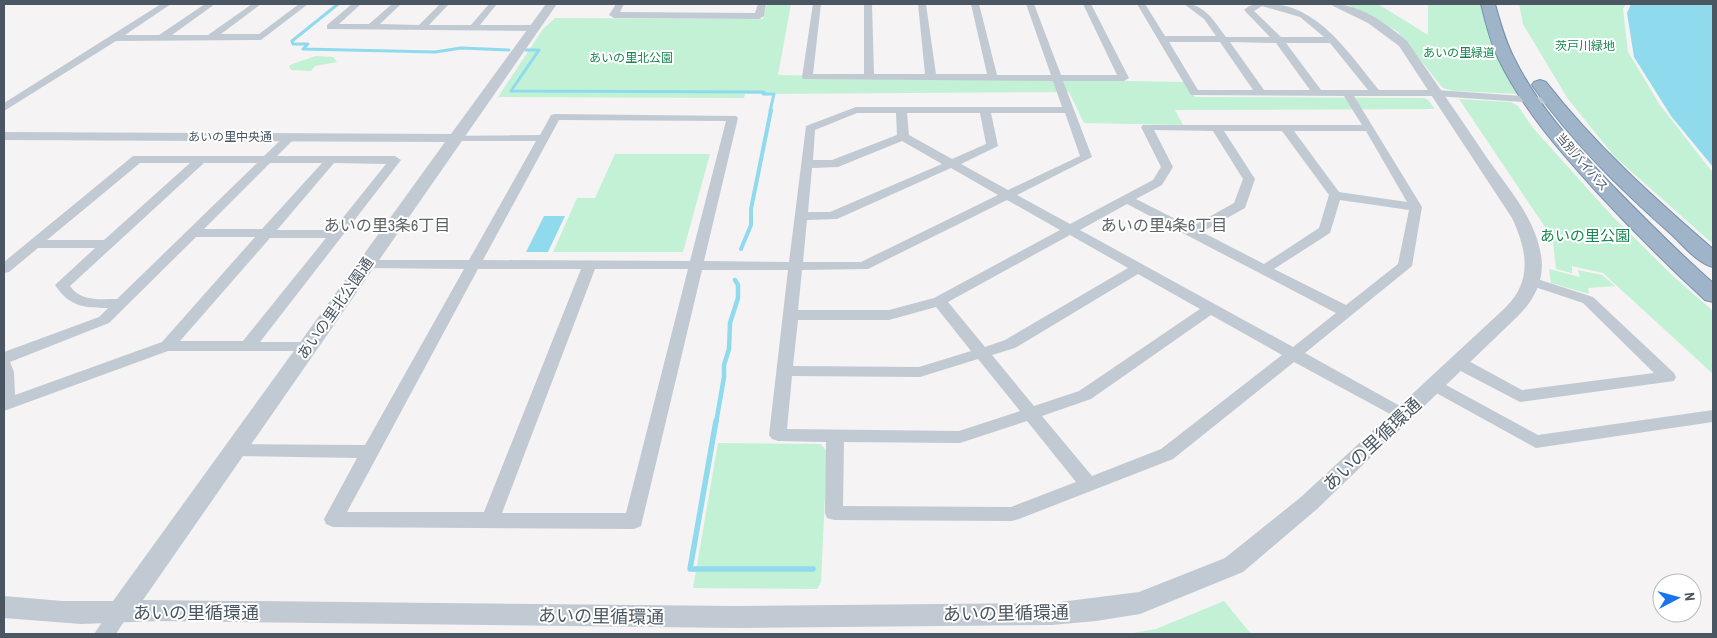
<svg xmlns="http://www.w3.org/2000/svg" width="1717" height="638" font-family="'Archivo Narrow','Noto Sans JP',sans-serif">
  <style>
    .green { fill: #c3f1d5 }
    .water { fill: #90daee }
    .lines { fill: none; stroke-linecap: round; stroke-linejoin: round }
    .stream-far3 { stroke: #90daee; stroke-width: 3 }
    .stream-far2 { stroke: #90daee; stroke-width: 4 }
    .stream-far1 { stroke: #90daee; stroke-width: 4.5 }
    .stream { stroke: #90daee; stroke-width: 5.5 }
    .trunk-casing { stroke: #7690ad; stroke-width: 2 }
    .minor { fill: #c1cad2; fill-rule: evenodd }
    .tertiary { fill: #c1cad2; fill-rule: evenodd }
    .trunk { fill: #9fb4c9; fill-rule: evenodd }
    .labels { text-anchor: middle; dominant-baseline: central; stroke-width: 4; stroke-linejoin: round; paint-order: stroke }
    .far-park-label { font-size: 12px; fill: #17864f; stroke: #fff }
    .far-street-label { font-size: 12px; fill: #4a5661; stroke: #fff }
    .park-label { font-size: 15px; fill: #17864f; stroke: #fff }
    .street-label { font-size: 15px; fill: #4a5661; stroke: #fff }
    .neighbourhood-label { font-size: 16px; fill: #5f6368; stroke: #fff }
    .near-street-label { font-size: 18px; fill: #4a5661; stroke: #fff }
  </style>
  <rect width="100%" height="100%" fill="#f5f3f3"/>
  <!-- green -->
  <g class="green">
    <path d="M767,4H791L778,75L1185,82L1195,97L1424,98L1428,100L1435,109L1175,110L1183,125L1084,123L1069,92L746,94V89L744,98L498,97L543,29L555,18L763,19Z"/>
    <path d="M1346,4H1378L1428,35V4H1483L1494,50L1520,94L1453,91L1443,88L1398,32L1370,15Z"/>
    <path d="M1519,4H1626L1623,9L1628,52L1660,105L1713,173V244L1615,157L1568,99L1523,24Z"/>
    <path d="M316,56L333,57L337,62L315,66L311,71L291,70L289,66L292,64Z"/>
    <path d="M1459,99L1511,102L1518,106L1533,128L1613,217L1674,277L1713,311V374L1603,273L1572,266V273L1556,269L1553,243L1545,227Z"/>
    <path d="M615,154H710L683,252H553L577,198H595Z"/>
    <path d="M1549,269L1580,277L1578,270L1602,275L1615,286L1588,288L1589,294L1551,283Z"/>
    <path d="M718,443L821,444L827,452L821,582L817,589L693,588Z"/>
    <path d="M1224,601L1251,634H1127L1156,629Z"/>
  </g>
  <!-- water -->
  <g class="water">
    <path d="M1631,4H1713V167L1671,116L1634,57L1627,13Z"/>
    <path d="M544,216H565L548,252H526Z"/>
  </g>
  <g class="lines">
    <!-- stream-far3 -->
    <g class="stream-far3">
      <path d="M338,4L292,41L293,44H308L303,49L435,52L461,48L509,50"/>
      <path d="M526,50H539L511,91L764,92L763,94H774L770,111"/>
    </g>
    <!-- stream-far2 -->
    <path class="stream-far2" d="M741,249L751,225V209L771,110"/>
    <!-- stream-far1 -->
    <path class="stream-far1" d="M716,423L724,377V365L729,349L730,323L738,298V285L735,280"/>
    <!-- stream -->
    <path class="stream" d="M716,421L690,569H813"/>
    <!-- trunk casing -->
    <g class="trunk-casing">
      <g id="trunk">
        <path d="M1481,4H1495C1500,22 1505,41 1514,58C1537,105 1573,144 1609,182C1643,217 1677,251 1713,283V302L1705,300C1667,265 1630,228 1595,190C1558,149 1522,108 1498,58C1490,41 1486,23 1481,4Z"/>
        <path d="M1540,80L1546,82C1595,145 1653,197 1713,249V267C1697,263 1683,245 1671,234C1620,189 1571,141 1532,85L1534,82Z"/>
      </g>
    </g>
    <!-- minor -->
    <g class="minor">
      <path d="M161,4H171L125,35H159L205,4H215L172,35H208L252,4H261L221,34H259L299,4H308L261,40L116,41L4,111V103Z"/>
      <path d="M352,4H361L339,24H369L392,4H401L380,24L419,25L440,4H449L429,25H471L489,4H497L480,25H533L538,28L533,31L327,29V25Z"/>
      <path d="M616,4H624L620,12L755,13L758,4H766L764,16L759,19L614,18L609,15Z"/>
      <path d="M813,4H821L813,74H864V4H872L874,74H925L918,4H926L936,74H987L971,4H979L997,75H1051L1026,4H1034L1061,75H1117L1083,4H1091L1129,78L1124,81H1063L1092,157L1017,195L1070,224L1153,180L1161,167L1141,127L1143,125H1362L1344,96L1191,95L1137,4H1145L1165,36H1216L1204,19L1184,4C1204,3 1215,22 1226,37H1270L1244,10C1251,3 1259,4 1269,4C1318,4 1351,56 1379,90H1436L1552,98L1557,101L1552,104L1436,96H1354L1422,207L1412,266L1305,353L1409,411L1411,415L1409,419L1403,421L1294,362L1173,459L1019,519L1012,521L834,520L827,518L825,513L826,442L778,441L772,439L769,435L788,270H702L641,526L634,529L333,527L326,524L324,519L357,458L235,456L229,455L226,450L229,445L235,444L365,445L464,269L367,268L360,264L367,260H469L536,141H456L452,140L450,138L452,136L540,135L551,115L555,114L736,116L738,118L704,261L789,262L806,126L856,107H1062L1053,81L803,79L802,77ZM1262,6L1300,17L1324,37H1281L1254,11ZM1169,42H1220L1253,90H1198ZM1230,42L1276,43L1310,90H1264ZM1286,43H1330L1368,90H1321ZM857,113H896L897,135L832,160H813L815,130ZM907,113H980L986,144L952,159L909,135ZM991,113H1065L1080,156L1008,190L961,164L998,146ZM559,120L726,121L690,261L483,260ZM1154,130L1213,131L1243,179L1234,203L1191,227L1136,199L1162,185L1173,167ZM1224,131H1282L1329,195L1319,228L1264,264L1202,232L1245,208L1255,179ZM1294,131H1366L1407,202L1339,192ZM902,141L942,164L830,212H808L812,168L838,167ZM951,168L998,195L861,262H803L807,220L837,219ZM1007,200L1060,230L934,298L889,310H798L802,270L868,269ZM1340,200L1409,210L1398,264L1346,305L1274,269L1330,233ZM1127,204L1336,313L1293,347L1080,230ZM1070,235L1128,268L1005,340L985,347L948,302ZM478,269H581L484,512H347ZM595,269H688L626,513H502ZM1138,274L1200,309L1079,391L1034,406L992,355L1015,348ZM936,307L971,351L919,367L793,366L798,320H889ZM1211,315L1282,355L1161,449L1092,476L1042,416L1091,399ZM978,359L1020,411L959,431L787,429L792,376L920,377ZM1027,421L1076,482L1011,507L843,506L844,442L960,443Z"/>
      <path d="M290,134L296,137L277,156H395L401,160L260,342H308L313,343L316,347L313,351H168L4,411V352L99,317L108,308C83,308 69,306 55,285L95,248H38L9,272L4,273V262L133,156H264L286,135ZM140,163H190L104,240H47ZM204,163H257L117,299C100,299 81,302 70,286ZM270,163H322L262,229H204ZM334,163L386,164L333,230H277ZM196,237H255L162,342L15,395L14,372L10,362L109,323ZM270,238H326L243,341H180Z"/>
      <path d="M1531,277L1593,297L1674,373L1676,377L1674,381L1520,402L1453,367L1451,363L1453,359L1459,358L1465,359L1522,390L1654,373L1583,303L1526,284L1524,281L1526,278Z"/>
      <path d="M1435,379L1538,435L1713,410V422L1536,448L1429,389L1427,385L1429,381Z"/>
      <path d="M120,603L127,606L130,612L116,634H94L113,606Z"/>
    </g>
    <!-- tertiary -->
    <path class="tertiary" d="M546,4H557L143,600L736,606L1052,603L1139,592L1225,558L1301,497L1505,308C1533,281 1527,250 1512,218L1399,46L1368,23L1333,6L1332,4C1360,4 1386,23 1407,41C1434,80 1461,119 1487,158C1508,188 1535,218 1541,255C1545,279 1535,299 1518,316L1317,509L1243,572L1140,614L1096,621L1052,625L736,628L159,621L81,624L4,618V596L62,601H113L445,142L4,140V132L451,134Z"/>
    <!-- trunk -->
    <use href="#trunk" class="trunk"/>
  </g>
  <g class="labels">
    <!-- far-park labels -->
    <g class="far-park-label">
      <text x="1585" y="46">茨戸川緑地</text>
      <text x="1459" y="53">あいの里緑道</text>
      <text x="631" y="58">あいの里北公園</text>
    </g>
    <!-- far-street labels -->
    <g class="far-street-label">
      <text x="230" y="137">あいの里中央通</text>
      <text transform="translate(1582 162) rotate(49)">当別バイパス</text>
    </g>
    <!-- park labels -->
    <g class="park-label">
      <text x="1585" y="235">あいの里公園</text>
    </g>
    <!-- street labels -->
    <g class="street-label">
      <text transform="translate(335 308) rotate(-55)">あいの里北公園通</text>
    </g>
    <!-- neighbourhood labels -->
    <g class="neighbourhood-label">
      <text x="387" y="225">あいの里3条6丁目</text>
      <text x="1164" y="225">あいの里4条6丁目</text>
    </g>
    <!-- near-street labels -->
    <g class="near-street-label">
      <text transform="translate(1372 444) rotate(-43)">あいの里循環通</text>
      <text x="196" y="612">あいの里循環通</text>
      <text transform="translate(1006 613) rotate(-1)">あいの里循環通</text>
      <text transform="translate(601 616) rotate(1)">あいの里循環通</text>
    </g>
  </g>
  <!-- border -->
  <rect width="1717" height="638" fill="none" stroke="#4a5661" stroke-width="10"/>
  <!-- north arrow -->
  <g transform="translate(1677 598) rotate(84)"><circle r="24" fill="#ffffff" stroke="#b7bbc0"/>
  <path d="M0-4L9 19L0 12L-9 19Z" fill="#1a73e8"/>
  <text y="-8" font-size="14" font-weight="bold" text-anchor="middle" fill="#4a5661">N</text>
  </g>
</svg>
